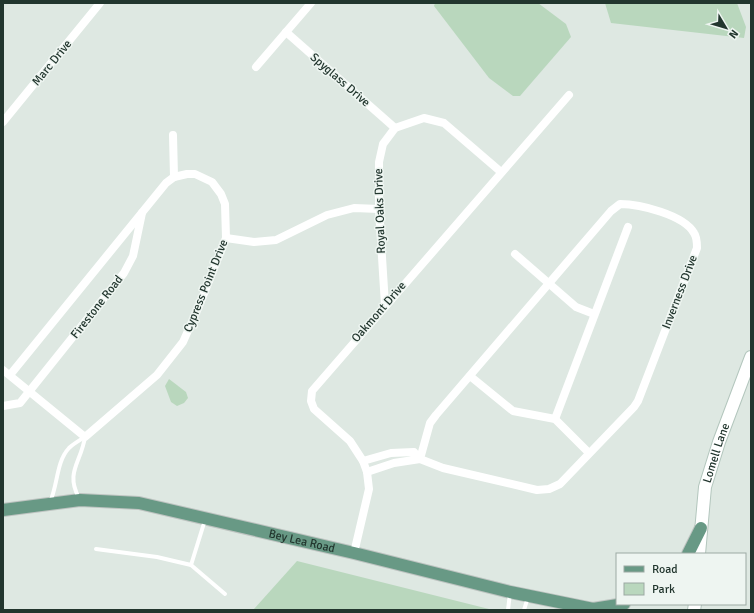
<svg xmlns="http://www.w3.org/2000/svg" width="754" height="613" font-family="Signika,sans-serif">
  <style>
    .green { fill: #b9d7bd }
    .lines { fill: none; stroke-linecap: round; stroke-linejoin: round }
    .secondary-casing { stroke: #b3c6bd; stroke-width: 14 }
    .primary-casing { stroke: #bdc3c0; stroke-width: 14 }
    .lane { stroke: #fff; stroke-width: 4 }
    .street { stroke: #fff; stroke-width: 8 }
    .secondary { stroke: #fff; stroke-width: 12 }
    .primary { stroke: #689985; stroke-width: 12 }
    .labels { text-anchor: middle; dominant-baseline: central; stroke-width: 3; stroke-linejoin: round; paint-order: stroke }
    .street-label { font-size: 12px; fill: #22362e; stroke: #eef5f1 }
  </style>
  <rect width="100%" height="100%" fill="#dee8e2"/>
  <!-- green -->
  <g class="green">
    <path d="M435,3H538L566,24L571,37L520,96H513L489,78L434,6Z"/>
    <path d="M605,3H737L746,27L744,38L611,23Z"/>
    <path d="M169,379L186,392L188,398L184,403L177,406L171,402L165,386Z"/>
    <path d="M297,561L493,610H253Z"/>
  </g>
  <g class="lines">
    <!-- secondary casing -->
    <g class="secondary-casing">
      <g id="secondary">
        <path id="s1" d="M699,554L705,487L719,442L751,357"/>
        <path d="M694,610L695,604"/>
      </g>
    </g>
    <!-- primary casing -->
    <g class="primary-casing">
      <g id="primary">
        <path id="s2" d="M3,510L80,500L139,503L354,553L510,592L598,610"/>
        <path d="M688,554L701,528"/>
        <path d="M593,609L624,604"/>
      </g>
    </g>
    <!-- lane -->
    <g class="lane">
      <path d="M79,498C65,472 81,463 85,437"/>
      <path d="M50,502C58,485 56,462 69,448C73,444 80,440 85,437"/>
      <path d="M96,549L157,557L191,565L205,520"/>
      <path d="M191,565L225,594"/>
      <path d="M508,610L510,593"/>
      <path d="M524,610L528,597"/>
    </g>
    <!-- street -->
    <g class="street">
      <path d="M286,32L395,128"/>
      <path d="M256,67L311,3"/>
      <path d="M3,122L100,3"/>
      <path d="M173,135L174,177"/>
      <path d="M620,204C640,204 684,215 694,233C697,237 697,243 697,248L638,401L634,407L560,484L549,489L537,490L443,468L420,459L430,423L436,415L611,211Z"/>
      <path d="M226,238L254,242L276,240L327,215L354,208L379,209"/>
      <path d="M515,254L576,307L594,314"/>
      <path d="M385,305L379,209V162L383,144L395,128L424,118L444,123L501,172"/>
      <path d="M3,370L85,437L157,375L183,342L199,306L226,238L225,204L221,194L212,182L195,174H187L174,177L166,183L10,375"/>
      <path d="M470,376L513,411L555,419L589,453"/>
      <path d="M3,406L20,403L124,273L133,256L142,213"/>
      <path d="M555,419L628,227"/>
      <path d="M363,461L391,453L414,452L420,459L394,463L367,472"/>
      <path d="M354,553L369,489L367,472L363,461L350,441L314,409L311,401L312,391L569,95"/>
    </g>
    <!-- secondary -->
    <use href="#secondary" class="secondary"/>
    <!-- primary -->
    <use href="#primary" class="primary"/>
  </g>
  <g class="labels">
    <!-- street labels -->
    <g class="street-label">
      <text transform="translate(52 63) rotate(-51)">Marc Drive</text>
      <text transform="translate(340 80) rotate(41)">Spyglass Drive</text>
      <text transform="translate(380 211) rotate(-92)">Royal Oaks Drive</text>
      <text transform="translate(206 286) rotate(-68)">Cypress Point Drive</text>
      <text transform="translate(680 292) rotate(-69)">Inverness Drive</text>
      <text transform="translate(97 307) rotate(-52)">Firestone Road</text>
      <text transform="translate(379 312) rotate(-49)">Oakmont Drive</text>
      <text stroke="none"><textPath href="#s1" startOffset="103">Lomell Lane</textPath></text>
      <text stroke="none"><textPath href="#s2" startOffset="304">Bey Lea Road</textPath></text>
    </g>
  </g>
  <!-- border -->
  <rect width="754" height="613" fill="none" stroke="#22362e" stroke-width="8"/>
  <!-- legend -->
  <rect x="616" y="553" width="130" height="52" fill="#eef5f1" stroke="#9ca9a3"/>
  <rect x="624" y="566" width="20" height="6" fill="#689985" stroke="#9ca9a3"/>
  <text x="652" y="573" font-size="12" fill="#22362e">Road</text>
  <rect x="624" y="583" width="20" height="12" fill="#b9d7bd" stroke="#9ca9a3"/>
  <text x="652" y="593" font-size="12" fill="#22362e">Park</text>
  <!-- north arrow -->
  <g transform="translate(726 28) rotate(128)" stroke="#eef5f1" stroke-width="3" paint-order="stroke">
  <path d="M0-3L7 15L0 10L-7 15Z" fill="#22362e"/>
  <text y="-6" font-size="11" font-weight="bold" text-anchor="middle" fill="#22362e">N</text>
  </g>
</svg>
